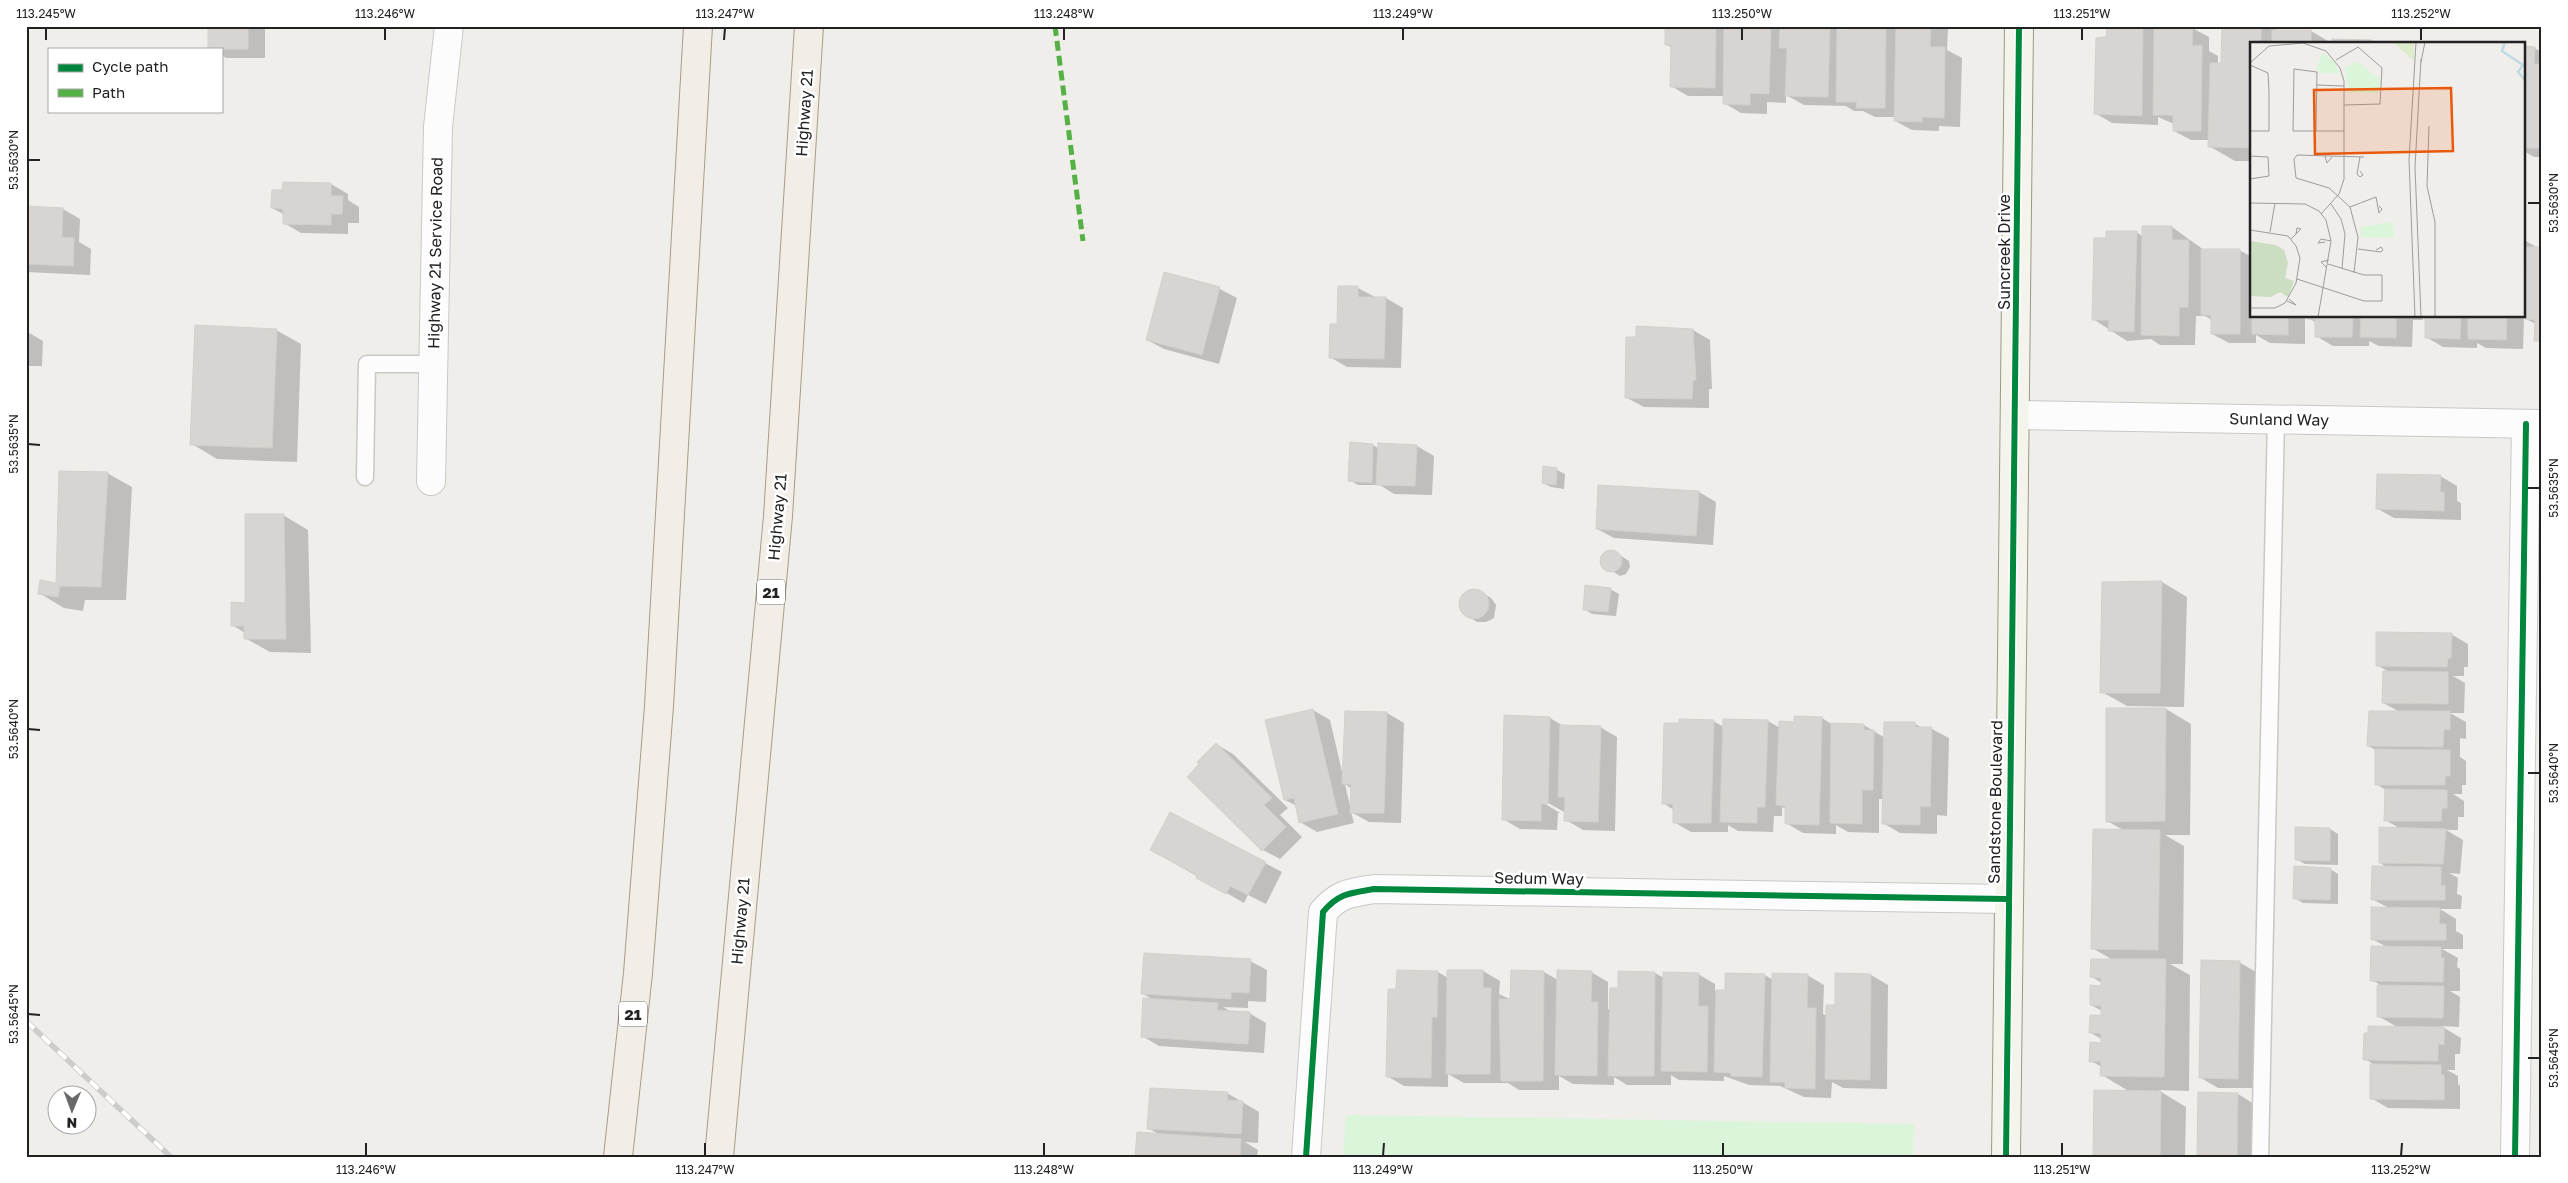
<svg xmlns="http://www.w3.org/2000/svg" width="2568" height="1183" font-family="'Golos Text',sans-serif">
  <style>
    .park { fill: #daf5da }
    .shadow { fill: #0003; fill-rule: evenodd }
    .building { fill: #d7d4d2; stroke: #d3d0cc }
    .lines { fill: none; stroke-linecap: round; stroke-linejoin: round }
    .lane-casing { stroke: #c9c8c7; stroke-width: 19 }
    .street-casing { stroke: #c9c8c7; stroke-width: 30 }
    .secondary-casing { stroke: #999a82; stroke-width: 30 }
    .primary-casing { stroke: #a79c86; stroke-width: 30 }
    .lane { stroke: #fdfcfc; stroke-width: 16 }
    .street { stroke: #fdfcfc; stroke-width: 28 }
    .secondary { stroke: #f4f4ed; stroke-width: 28 }
    .primary { stroke: #f3ede7; stroke-width: 28 }
    .rail-casing { stroke: #ccc; stroke-width: 5.5 }
    .rail { stroke: #fff; stroke-width: 4; stroke-dasharray: 11; stroke-linecap: butt }
    .quiet { stroke: #55b145; stroke-width: 5; stroke-dasharray: 10 5; stroke-linecap: butt }
    .cycleway-casing { stroke: #fff; stroke-width: 9 }
    .cycleway { stroke: #00873e; stroke-width: 6 }
    .ticks { fill: none; stroke: #222; stroke-width: 2 }
    .labels { text-anchor: middle; dominant-baseline: central; stroke-width: 5; stroke-linejoin: round; paint-order: stroke }
    .shield { fill: #fff; stroke: #646464; stroke-width: 1 }
    .shield-label { font-size: 15px; font-weight: bold; fill: #222 }
    .street-label { font-size: 16px; fill: #222; stroke: #fff }
    .inset-river { fill: none; stroke: #bfdbe3; stroke-width: 2.5 }
    .inset-road { fill: none; stroke: #9e9c9b; stroke-width: 1 }
    .view { fill: #e8590c; fill-opacity: 0.15; stroke: #e8590c; stroke-width: 2.5 }
    .inset-edge { fill: none; stroke: #222; stroke-width: 2.5 }
    .neatline { fill: none; stroke: #222; stroke-width: 2 }
    .ticks-label { font-size: 12px; text-anchor: middle; fill: #222 }
  </style>
  <rect width="100%" height="100%" fill="#f0eeeb"/>
  <!-- park -->
  <path class="park" d="M1346,1115L1914,1124L1913,1157H1343Z"/>
  <!-- shadow -->
  <g class="shadow">
    <path d="M209,26H265V58H226L221,55V49Z"/>
    <path d="M1666,26H1837V31H1851V26H1945L1948,28L1947,50L1962,58L1960,127L1939,126V131L1912,130L1895,121L1896,117H1875L1863,111H1854L1846,106L1804,105L1786,95V103L1767,102V114L1741,113L1724,103V96H1688L1671,86L1672,48L1666,44Z"/>
    <path d="M2108,26L2192,28L2209,37V51L2218,56V65H2222L2223,26H2270L2279,31H2311L2328,41V44H2252V161H2235L2209,146L2210,140H2191L2174,131V124L2158,117V125L2112,123L2095,113Z"/>
    <path d="M2524,48H2534L2542,52V157H2534L2524,151Z"/>
    <path d="M284,183L331,184L348,194V200L359,207V223H348V234L301,233L284,223L285,215L272,208L284,191Z"/>
    <path d="M63,209L80,219L79,242L91,249L90,275L26,272V221Z"/>
    <path d="M2172,227L2204,250H2239L2252,257V316H2305V344L2270,343L2256,335V343H2229L2212,334V320L2205,316H2196L2195,345H2160L2151,339L2127,341L2093,319L2107,239L2136,232L2144,237Z"/>
    <path d="M2524,240L2535,246V248L2542,249V343L2536,340V324L2524,318L2523,349L2486,348L2477,343V348L2443,347L2426,337V319L2423,317V320H2413L2412,347L2379,346L2369,341V346H2333L2316,336L2317,323L2308,318V316H2524Z"/>
    <path d="M1165,274L1220,289L1237,298L1219,364L1164,349L1147,340Z"/>
    <path d="M1358,288L1375,297L1386,298L1403,308L1401,368L1347,367L1330,357L1338,326Z"/>
    <path d="M1637,327L1693,330L1710,340L1712,389H1709V408L1644,407L1627,398Z"/>
    <path d="M276,330L301,344L297,462L217,459L192,444Z"/>
    <path d="M26,331L43,341L42,366H26Z"/>
    <path d="M1373,445L1379,449L1417,446L1434,456L1432,495L1394,494L1380,485H1358L1350,480Z"/>
    <path d="M1557,470L1565,474L1564,489L1551,487L1543,483Z"/>
    <path d="M107,473L132,487L126,600H85L83,611L64,608L39,593L58,585Z"/>
    <path d="M2440,476L2457,486V501L2461,503V520L2394,518L2378,509Z"/>
    <path d="M1699,492L1716,502L1713,545L1614,538L1597,529Z"/>
    <path d="M283,515L308,530L311,653L270,652L245,638V633L232,625L246,604Z"/>
    <path d="M1615,552L1629,561L1630,567L1626,574L1620,576L1602,565L1601,559L1605,553Z"/>
    <path d="M2162,582L2187,597L2184,707L2127,706L2102,692Z"/>
    <path d="M1610,589L1619,594L1616,616L1592,614L1584,609Z"/>
    <path d="M1469,591L1483,593L1491,598L1496,605L1494,618L1486,622H1477L1469,617L1460,605L1462,597Z"/>
    <path d="M2451,634L2468,644V667H2464V676H2453L2465,683L2464,713H2450L2466,722V739L2460,738V757L2466,761V785H2462V794H2453L2464,801V817H2458V830H2446L2463,840L2460,874L2449,873L2458,878L2457,894L2462,896L2461,909H2440L2456,919V931L2463,935V949H2442L2458,958L2457,967L2460,969V991H2450L2460,997L2459,1027L2441,1026L2461,1038L2460,1054H2455V1070H2447L2458,1076V1084L2460,1086V1109L2388,1108L2371,1098L2376,1066L2365,1059L2399,1028L2378,1016L2379,984L2371,980L2387,947L2372,939L2389,908L2372,899L2388,868L2380,863L2401,829L2385,820L2386,790L2376,784V750L2368,746L2400,712L2383,703L2389,672L2377,665Z"/>
    <path d="M2166,709L2191,724L2190,835H2165L2184,846L2183,964H2170L2190,975L2189,1091L2158,1090L2186,1107L2185,1157H2094L2130,1092L2102,1075V1067L2091,1061L2103,1044V1040L2091,1033L2102,1016V1011L2091,1005L2102,983L2092,977L2113,960L2092,948L2125,831L2107,821Z"/>
    <path d="M1313,710L1330,720L1343,776L1387,713L1404,723L1401,823L1369,822L1351,812L1354,823L1317,832L1300,822L1297,806L1285,800ZM1345,784L1352,789L1351,810Z"/>
    <path d="M1795,717L1822,718L1833,725H1864L1885,738L1915,724L1923,728L1932,729L1949,738L1947,816L1937,815V834L1900,833L1883,823L1884,799H1879V833L1848,832L1836,825V834L1803,833L1786,823V809L1782,807V816H1774L1773,832L1738,831L1728,825V832H1691L1674,822V810L1663,803L1713,721L1724,727L1768,721L1780,728L1795,723Z"/>
    <path d="M1550,718L1565,727H1600L1617,737L1615,831L1583,830L1566,820V813L1543,800L1542,802L1560,813H1558L1557,830L1520,829L1503,819Z"/>
    <path d="M1216,744L1233,754L1288,808L1280,815L1302,837L1280,859L1263,850Z"/>
    <path d="M2297,828L2330,829L2338,834V865L2305,864L2296,859Z"/>
    <path d="M1151,850L1265,863L1282,872L1266,904L1248,895L1244,903Z"/>
    <path d="M2330,869L2338,874V904L2303,903L2295,898Z"/>
    <path d="M1250,961L1267,970L1266,1002L1248,1001V1008L1223,1007L1232,1012L1249,1013L1266,1023L1264,1053L1159,1046L1142,1036L1154,1000L1143,994Z"/>
    <path d="M2239,962L2256,972L2254,1088H2218L2201,1078Z"/>
    <path d="M1483,971L1500,981L1499,994L1512,1000L1544,972L1558,980L1591,972L1608,982V1009L1611,1011L1619,989V973H1655L1664,978L1698,974L1715,984V991L1726,992L1765,975L1773,980L1807,975L1824,985L1823,1014L1827,1016L1871,975L1888,985L1887,1089L1843,1088L1832,1082L1831,1098L1804,1097L1780,1086L1749,1085L1724,1076V1081L1679,1080L1671,1075V1085H1627L1614,1077V1085L1573,1084L1559,1076V1090H1519L1508,1083H1464L1448,1074V1087L1404,1086L1387,1076L1397,990L1438,972L1448,978Z"/>
    <path d="M1227,1093L1259,1112L1258,1143L1245,1142L1258,1150L1257,1157H1136L1160,1135L1148,1128Z"/>
    <path d="M2238,1094L2254,1104V1157H2198Z"/>
  </g>
  <!-- building -->
  <g class="building">
    <rect x="208" y="26" width="40" height="23"/>
    <path d="M1665,26H1716L1715,88L1670,87L1671,45H1665Z"/>
    <path d="M1724,26H1771L1769,94L1750,93V105L1723,104Z"/>
    <path d="M1780,26L1830,27L1828,97L1785,96L1787,48H1779Z"/>
    <path d="M1850,26H1886L1885,108H1856L1857,102H1836L1837,30H1850Z"/>
    <path d="M1896,26H1931L1930,47H1945L1944,118L1922,117V122L1894,121Z"/>
    <path d="M2107,26H2143L2142,116L2094,114L2096,38L2106,37Z"/>
    <path d="M2154,26H2193L2192,46L2202,45L2201,131H2173V115H2153Z"/>
    <path d="M2222,26H2261V44H2252V148L2208,147L2210,63H2221Z"/>
    <rect x="2272" y="30" width="39" height="14"/>
    <path d="M2332,39L2372,40V44H2332Z"/>
    <path d="M2524,46L2535,47L2534,64H2542L2541,148H2524Z"/>
    <path d="M283,182L331,183V196H343L342,214H331V225L283,224V209L271,208L272,190H282Z"/>
    <path d="M27,206L63,208L62,237L74,238L73,266L26,264Z"/>
    <path d="M2142,226H2172V240H2189L2188,307H2179V336L2141,335Z"/>
    <path d="M2106,231H2137L2134,332L2108,331L2109,320H2092L2094,238H2106Z"/>
    <path d="M2526,247H2542V341H2534L2535,320L2525,319Z"/>
    <path d="M2201,249H2240V334H2211V315H2201Z"/>
    <path d="M1164,272L1220,287L1202,355L1146,340Z"/>
    <path d="M1338,286H1358V297H1386L1384,359L1329,358L1330,324H1337Z"/>
    <path d="M2252,316H2288V335L2252,334Z"/>
    <path d="M2307,316H2353L2352,337H2315V319H2307Z"/>
    <path d="M2361,316H2396V338L2360,337Z"/>
    <path d="M2425,316H2461L2460,339L2425,338Z"/>
    <path d="M2468,316H2507L2506,340L2468,339Z"/>
    <path d="M195,325L277,329L272,448L190,445Z"/>
    <path d="M1636,326L1693,329L1696,380H1693L1692,399L1625,398L1626,337H1636Z"/>
    <path d="M1350,442L1373,444L1372,483L1348,481Z"/>
    <path d="M1378,443L1417,445L1415,486L1376,485Z"/>
    <path d="M1543,466L1557,468L1556,485L1542,483Z"/>
    <path d="M59,471L108,472L101,587L60,586L58,597L38,594L40,580L56,583Z"/>
    <path d="M2377,474L2441,475L2440,492H2444V511L2376,509Z"/>
    <path d="M1598,485L1699,491L1696,536L1596,529Z"/>
    <path d="M245,514H284L286,639H244V626H231V602L245,603Z"/>
    <circle cx="1611" cy="561" r="11"/>
    <path d="M2162,581L2160,693H2100L2102,582Z"/>
    <path d="M1585,585L1611,588L1608,612L1583,610Z"/>
    <circle cx="1474" cy="604" r="15"/>
    <path d="M2376,632L2452,633L2451,658H2448L2447,667L2376,666Z"/>
    <path d="M2383,671L2448,672V704L2382,703Z"/>
    <path d="M2106,708H2166L2165,821L2106,822Z"/>
    <path d="M1313,709L1338,814L1299,823L1294,798L1284,800L1265,720Z"/>
    <path d="M1345,711L1387,712L1384,813H1350L1351,784H1342Z"/>
    <path d="M2369,711H2450V730L2444,729L2443,747L2367,746Z"/>
    <path d="M1504,715L1550,717L1548,804H1541V821L1502,820Z"/>
    <path d="M1794,716L1822,717L1819,825L1785,824V806L1776,805L1779,721L1794,722Z"/>
    <path d="M1679,719L1714,720L1711,823H1673V804H1662L1664,723H1679Z"/>
    <path d="M1723,719L1768,720L1765,807H1757V823L1720,822Z"/>
    <path d="M1884,722H1915V727H1932L1930,807L1920,806V825L1882,824Z"/>
    <path d="M1831,723L1864,724V730H1874L1873,790H1862V824L1830,823Z"/>
    <path d="M1560,725L1601,726L1598,822L1564,821L1565,797H1558Z"/>
    <path d="M1216,743L1272,798L1264,805L1286,827L1262,851L1187,777L1199,764L1197,762Z"/>
    <path d="M2375,749L2450,750V776H2445V785H2375Z"/>
    <path d="M2385,789L2447,790V808H2442L2441,821H2384Z"/>
    <path d="M1170,812L1266,862L1248,895L1230,886L1226,894L1196,878L1197,875L1150,850Z"/>
    <path d="M2295,827L2330,828V861L2295,860Z"/>
    <path d="M2379,827L2446,829L2443,864L2379,863Z"/>
    <path d="M2093,829L2160,830L2158,950L2091,949Z"/>
    <path d="M2294,866L2331,868L2330,900L2293,899Z"/>
    <path d="M2372,866L2441,867V886L2445,885V900H2371Z"/>
    <path d="M2371,907L2440,908L2439,924H2446V940H2371Z"/>
    <path d="M2371,946L2441,947V958H2444L2443,982L2370,981Z"/>
    <path d="M1144,953L1251,959L1249,993L1231,992V999L1141,994Z"/>
    <path d="M2091,959H2166L2164,1077L2100,1076L2101,1061L2089,1062L2090,1042L2101,1043V1033H2089L2090,1015H2101V1006L2090,1005V985L2101,986V978L2090,977Z"/>
    <path d="M2201,960L2240,961L2238,1079L2199,1078Z"/>
    <path d="M1397,970L1438,971L1437,1017H1432L1431,1078L1386,1077L1388,989H1396Z"/>
    <path d="M1447,970H1483V988H1491L1490,1074H1446Z"/>
    <path d="M1511,970L1544,971L1543,1081H1501L1499,999H1510Z"/>
    <path d="M1557,970L1592,971L1591,1002H1598L1597,1076L1555,1075Z"/>
    <path d="M1618,971L1655,972L1654,1076H1608L1610,988H1618Z"/>
    <path d="M1663,972L1699,973L1698,1006H1708L1707,1072L1661,1071Z"/>
    <path d="M1725,973L1765,974L1762,1077L1731,1076V1073L1714,1072L1716,990H1725Z"/>
    <path d="M1772,973L1808,974L1807,1008H1816L1815,1089L1785,1088V1082H1770Z"/>
    <path d="M1835,973L1871,974L1870,1080L1825,1079L1826,1005H1835Z"/>
    <path d="M2377,985L2444,986L2443,1018L2377,1017Z"/>
    <path d="M1143,998L1218,1003L1217,1010L1250,1012L1248,1044L1141,1037Z"/>
    <path d="M2368,1026L2444,1027V1045L2438,1044V1061L2363,1060L2364,1033H2368Z"/>
    <path d="M2370,1064L2441,1065V1075H2444V1100L2370,1099Z"/>
    <path d="M1150,1088L1228,1092L1227,1100L1243,1101L1241,1134L1147,1129Z"/>
    <path d="M2094,1090L2161,1091L2160,1157H2093Z"/>
    <path d="M2198,1092L2238,1093L2237,1157H2197Z"/>
    <path d="M1137,1132L1241,1139L1240,1157H1135Z"/>
  </g>
  <g class="lines">
    <!-- lane casing -->
    <g class="lane-casing">
      <g id="lane">
        <path d="M365,477L367,364H432"/>
        <path d="M2260,1157L2276,419"/>
      </g>
    </g>
    <!-- street casing -->
    <g class="street-casing">
      <g id="street">
        <path d="M2016,415L2542,424"/>
        <path d="M431,481L438,127L449,26"/>
        <path d="M1306,1157L1323,912C1339,893 1351,893 1374,889L2007,899"/>
        <path d="M2515,1157L2526,424"/>
      </g>
    </g>
    <!-- secondary casing -->
    <g class="secondary-casing">
      <path id="secondary" d="M2006,1157C2008,780 2018,403 2019,26"/>
    </g>
    <!-- primary casing -->
    <g class="primary-casing">
      <g id="primary">
        <path d="M618,1157L638,973L659,706L698,26"/>
        <path d="M719,1157L778,516L809,26"/>
      </g>
    </g>
    <!-- lane -->
    <use href="#lane" class="lane"/>
    <!-- street -->
    <use href="#street" class="street"/>
    <!-- secondary -->
    <use href="#secondary" class="secondary"/>
    <!-- primary -->
    <use href="#primary" class="primary"/>
    <!-- rail casing -->
    <g class="rail-casing">
      <path id="rail" d="M26,1021L171,1157"/>
    </g>
    <!-- rail -->
    <use href="#rail" class="rail"/>
    <!-- quiet -->
    <path class="quiet" d="M1055,26L1083,241"/>
    <!-- cycleway casing -->
    <g class="cycleway-casing">
      <g id="cycleway">
        <path d="M1306,1157L1323,912C1339,893 1351,893 1374,889L2007,899"/>
        <path d="M2006,1157C2008,780 2018,403 2019,26"/>
        <path d="M2515,1157L2526,424"/>
      </g>
    </g>
    <!-- cycleway -->
    <use href="#cycleway" class="cycleway"/>
  </g>
  <!-- ticks -->
  <path class="ticks" d="M46,40V28M385,40V28M724,40L725,28M1064,40V28M1403,40V28M1742,40V28M2082,40V28M2421,40V28M28,160H40M2528,203H2540M28,444L40,445M2528,488H2540M28,729L40,730M2528,773H2540M28,1014L40,1015M2528,1058H2540M366,1156V1143M705,1156V1143M1044,1156V1143M1383,1156L1384,1143M1723,1156V1143M2062,1156V1143M2401,1156L2402,1143"/>
  <g class="labels">
    <!-- shield labels -->
    <g class="shield">
      <rect x="757" y="579.5" width="28" height="25" rx="4"/>
      <rect x="619" y="1001.5" width="28" height="25" rx="4"/>
    </g>
    <g class="shield-label">
      <text x="771" y="592">21</text>
      <text x="633" y="1014">21</text>
    </g>
    <!-- street labels -->
    <g class="street-label">
      <text transform="translate(804 113) rotate(-86)">Highway 21</text>
      <text transform="translate(2004 252) rotate(-90)">Suncreek Drive</text>
      <text transform="translate(435 253) rotate(-89)">Highway 21 Service Road</text>
      <text transform="translate(2279 419) rotate(1)">Sunland Way</text>
      <text transform="translate(777 517) rotate(-85)">Highway 21</text>
      <text transform="translate(1995 802) rotate(-89)">Sandstone Boulevard</text>
      <text transform="translate(1539 878) rotate(1)">Sedum Way</text>
      <text transform="translate(740 921) rotate(-85)">Highway 21</text>
    </g>
  </g>
  <!-- overview -->
  <g transform="translate(2250 42)">
    <rect width="275" height="275" fill="#f0eeeb"/>
    <path d="M143,0H164V19Z" fill="#ddeccb"/>
    <path d="M0,199L26,203L34,208L38,221L35,236L44,239L38,255L30,250L21,255L0,254Z" fill="#cbdec1"/>
    <path d="M73,10L85,21L89,31H70L66,27ZM107,19L123,33L130,35L129,51H99L95,26ZM143,180L144,195H111L110,185Z" fill="#daf5da"/>
    <path class="inset-river" d="M255,0L252,9L273,23L268,30L275,38"/>
    <path class="inset-road" d="M171,17L165,125L171,275M86,18L108,5L132,26L130,62L94,63M171,20L175,0M0,21L19,4L53,1L76,9L90,26L94,39V137L89,152L71,172M0,23L18,31L19,50V89H0M66,43L94,44M179,84L177,144L185,180V275M66,89L67,30L44,27L43,89H94M0,114L18,115L19,134L0,137M75,114L77,121L82,115M110,115L107,132L110,135L113,133L110,129M0,161L55,162L69,169L76,178L81,199L68,275M81,162L91,177L95,192L92,227M100,165L126,155L129,171L132,167L129,164M0,188L38,194L46,204L50,216L46,241L35,261L25,266H0M20,190L25,161M41,197L51,187L47,186L46,192M75,200L68,201L71,197L81,199M108,207L131,210L133,208L131,205L126,208M77,226L71,220L79,218M104,231L108,195L100,165L79,146L46,136L44,117L47,113L114,115M47,237L114,259H132V233H114L78,222M37,259L46,263L39,257M165,275L159,118L166,0"/>
    <path class="view" d="M201,46L203,109L65,112L64,48Z"/>
    <rect width="275" height="275" class="inset-edge"/>
  </g>
  <!-- border -->
  <rect width="2568" height="1183" fill="none" stroke="#ffffff" stroke-width="55"/>
  <!-- legend -->
  <rect x="48" y="48" width="175" height="65" fill="#ffffff" stroke="#a7a7a7"/>
  <rect x="58" y="64" width="25" height="8" fill="#00873e" stroke="#a7a7a7"/>
  <text x="92" y="72" font-size="15" fill="#222222">Cycle path</text>
  <rect x="58" y="89" width="25" height="8" fill="#55b145" stroke="#a7a7a7"/>
  <text x="92" y="98" font-size="15" fill="#222222">Path</text>
  <!-- north arrow -->
  <g transform="translate(72 1110) rotate(181)"><circle r="24" fill="#ffffff" stroke="#a7a7a7"/>
  <path d="M0-4L9 19L0 12L-9 19Z" fill="#6a6968"/>
  <text y="-8" font-size="14" font-weight="bold" text-anchor="middle" fill="#222222">N</text>
  </g>
  <rect x="28" y="28" width="2512" height="1128" class="neatline"/>
  <g class="ticks-label">
    <text x="46" y="18">113.245°W</text>
    <text x="385" y="18">113.246°W</text>
    <text x="725" y="18">113.247°W</text>
    <text x="1064" y="18">113.248°W</text>
    <text x="1403" y="18">113.249°W</text>
    <text x="1742" y="18">113.250°W</text>
    <text x="2082" y="18">113.251°W</text>
    <text x="2421" y="18">113.252°W</text>
    <text transform="translate(14 160) rotate(-90)" y="4">53.5630°N</text>
    <text transform="translate(2554 203) rotate(-90)" y="4">53.5630°N</text>
    <text transform="translate(14 444) rotate(-90)" y="4">53.5635°N</text>
    <text transform="translate(2554 488) rotate(-90)" y="4">53.5635°N</text>
    <text transform="translate(14 729) rotate(-90)" y="4">53.5640°N</text>
    <text transform="translate(2554 773) rotate(-90)" y="4">53.5640°N</text>
    <text transform="translate(14 1014) rotate(-90)" y="4">53.5645°N</text>
    <text transform="translate(2554 1058) rotate(-90)" y="4">53.5645°N</text>
    <text x="366" y="1174">113.246°W</text>
    <text x="705" y="1174">113.247°W</text>
    <text x="1044" y="1174">113.248°W</text>
    <text x="1383" y="1174">113.249°W</text>
    <text x="1723" y="1174">113.250°W</text>
    <text x="2062" y="1174">113.251°W</text>
    <text x="2401" y="1174">113.252°W</text>
  </g>
</svg>
